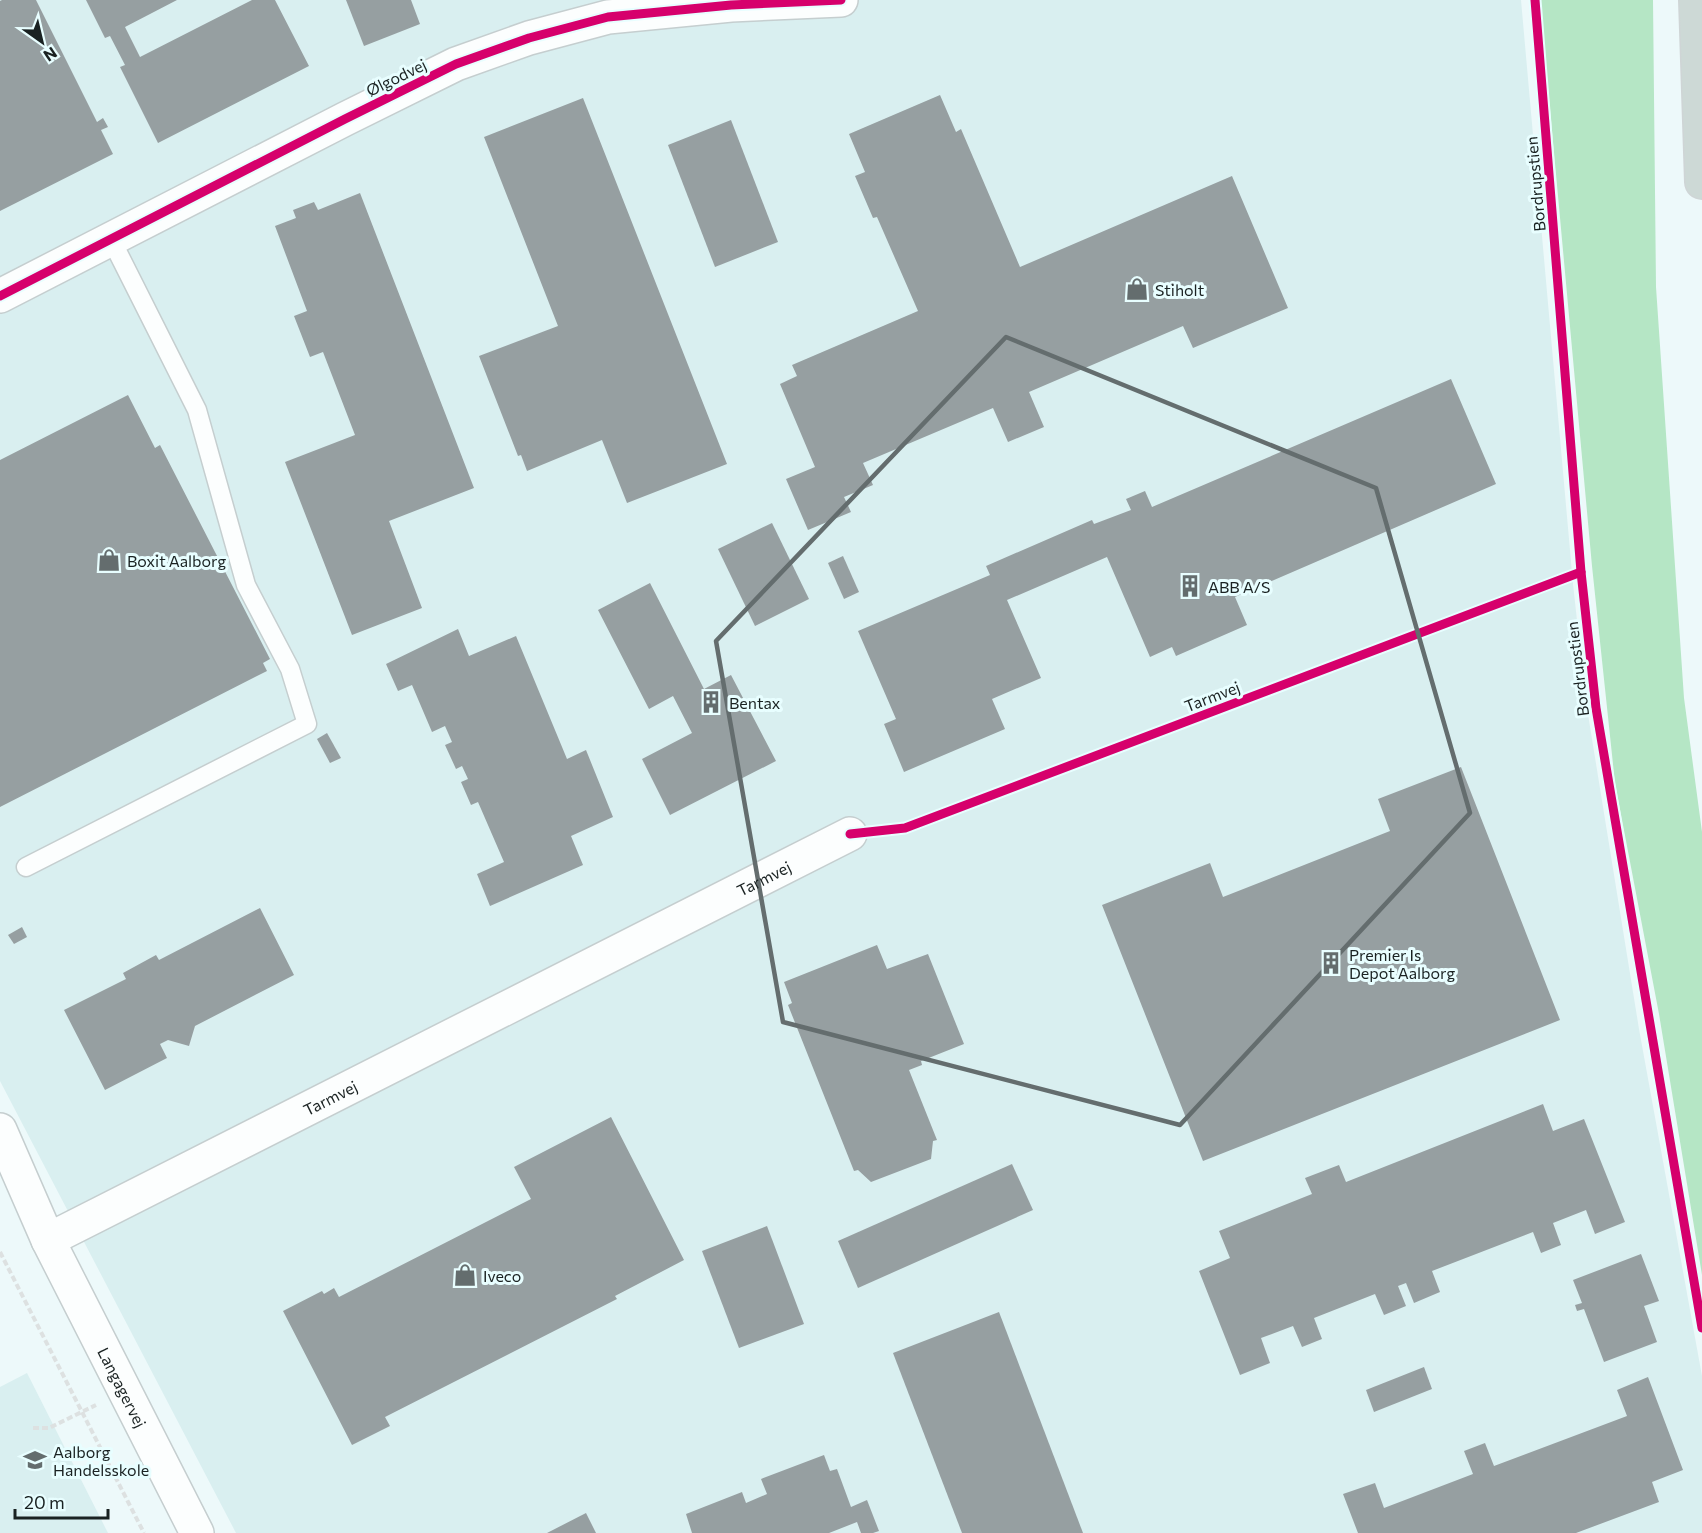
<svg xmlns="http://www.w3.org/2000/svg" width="1702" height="1533" font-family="Commissioner,sans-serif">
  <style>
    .built { fill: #d9eff0 }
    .forest { fill: #b5e6c5 }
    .building { fill: #969fa1 }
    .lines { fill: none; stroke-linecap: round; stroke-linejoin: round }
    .service-casing { stroke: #c5cecf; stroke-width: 21 }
    .minor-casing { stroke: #c5cecf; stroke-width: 36 }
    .tertiary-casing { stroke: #c5cecf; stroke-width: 36 }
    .motorway-casing { stroke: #cfd5d6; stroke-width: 36 }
    .path { stroke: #dde1e1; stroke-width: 4; stroke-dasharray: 6 3; stroke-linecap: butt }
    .service { stroke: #fcfefe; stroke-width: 18 }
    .minor { stroke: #fcfefe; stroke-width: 33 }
    .tertiary { stroke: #fcfefe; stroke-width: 33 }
    .motorway { stroke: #cdd9d6; stroke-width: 33 }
    .cycleway-casing { stroke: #e8feff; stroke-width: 13 }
    .cycleway { stroke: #d6006c; stroke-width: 9 }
    .marked { fill: none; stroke: #646d6e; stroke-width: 4.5; stroke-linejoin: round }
    .labels { text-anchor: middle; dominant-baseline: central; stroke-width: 6; stroke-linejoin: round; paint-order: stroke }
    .street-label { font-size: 16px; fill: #1a2222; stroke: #e8feff }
    .poi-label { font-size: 16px; fill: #1a2222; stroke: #e8feff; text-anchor: start }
  </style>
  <rect width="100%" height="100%" fill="#edf9fa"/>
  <!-- built -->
  <g class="built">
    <path d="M0,0H1521L1573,584L1586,702L1639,1029L1702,1376V1533H236L0,1081Z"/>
    <path d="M27,1373L108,1533H0V1387Z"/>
  </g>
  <!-- forest -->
  <path class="forest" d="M1540,0H1653L1656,287L1684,698L1702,832V1275L1659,1014L1615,783L1592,566Z"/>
  <!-- building -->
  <g class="building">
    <path d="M2,0H36L97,122L103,118L108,127L101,130L113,154L0,211V1Z"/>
    <path d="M86,0H177L125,27L140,57L252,0H275L309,66L158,143L120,67L125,65L110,36L105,38Z"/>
    <path d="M346,0H411L420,24L364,46Z"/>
    <path d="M940,95L956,132L961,129L1020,267L1232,176L1288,308L1193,348L1183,326L1029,392L1044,427L1008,442L993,408L863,463L873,485L844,497L851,512L808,530L786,479L815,467L780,384L797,376L792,365L918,311L877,217L873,218L855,176L865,172L849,134Z"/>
    <path d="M583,98L727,464L627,503L602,440L527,471L521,455L518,456L479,356L558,326L484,137Z"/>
    <path d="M731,120L778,242L715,267L668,145Z"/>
    <path d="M360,193L474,488L389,521L422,608L352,635L285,462L355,435L323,352L310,357L294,316L307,311L275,226L296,218L293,210L314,202L318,210Z"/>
    <path d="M1451,379L1496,484L1235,597L1247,625L1176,656L1172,647L1150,657L1107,557L1007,600L1041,678L992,699L1005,729L904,772L884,724L896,719L858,631L990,575L986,566L1092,520L1094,524L1131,510L1126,499L1145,491L1152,507Z"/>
    <path d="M128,395L155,448L160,445L270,659L263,663L267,671L0,807V460Z"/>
    <path d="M772,523L809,599L755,626L718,549Z"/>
    <path d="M843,556L859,592L844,599L828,563Z"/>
    <path d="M650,583L704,689L731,675L776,761L670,815L642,759L692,733L673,696L649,709L598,610Z"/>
    <path d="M458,629L469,656L516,636L567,759L586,750L613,817L571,836L583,865L490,906L477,874L504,862L478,802L471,805L461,782L468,779L462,766L456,769L445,745L452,742L445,726L432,732L412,685L398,691L386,664Z"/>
    <path d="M327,733L341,758L330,763L317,739Z"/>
    <path d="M1461,767L1560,1020L1203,1161L1102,905L1210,863L1223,897L1390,831L1378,799Z"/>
    <path d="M260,908L294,975L195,1026L189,1046L168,1040L160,1044L167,1058L105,1090L64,1010L126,979L123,973L156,955L159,960Z"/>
    <path d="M22,927L27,937L14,944L8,935Z"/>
    <path d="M877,945L887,969L928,954L964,1044L921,1061L922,1065L909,1070L937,1140L933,1141L931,1159L871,1182L858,1170L854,1171L788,1005L792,1003L784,982Z"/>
    <path d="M1543,1104L1553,1131L1584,1119L1625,1222L1595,1234L1586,1210L1553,1223L1561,1245L1541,1253L1533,1232L1432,1271L1440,1292L1414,1303L1406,1283L1398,1286L1406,1306L1384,1315L1375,1294L1314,1318L1322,1339L1302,1347L1293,1326L1261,1338L1270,1363L1240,1375L1199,1271L1230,1258L1219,1231L1312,1194L1305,1178L1339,1165L1346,1182Z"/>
    <path d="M611,1117L684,1260L615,1296L617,1299L385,1417L390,1426L352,1445L283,1311L322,1291L324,1294L334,1288L339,1297L531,1199L514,1167Z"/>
    <path d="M1012,1164L1033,1210L858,1288L838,1241Z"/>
    <path d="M767,1226L804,1324L739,1348L702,1251Z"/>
    <path d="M1641,1254L1659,1301L1644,1306L1657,1342L1604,1362L1584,1309L1577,1311L1575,1305L1582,1303L1573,1280Z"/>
    <path d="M999,1312L1083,1533H962L893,1353Z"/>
    <path d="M1424,1367L1432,1389L1374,1412L1366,1390Z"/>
    <path d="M1648,1377L1683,1470L1652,1482L1659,1502L1576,1533H1358L1343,1494L1375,1483L1384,1508L1473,1474L1464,1451L1485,1443L1494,1466L1627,1416L1617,1390Z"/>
    <path d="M824,1455L830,1471L837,1469L851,1507L867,1500L879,1531L873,1533H861L857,1522L829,1533H692L686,1514L742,1492L746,1503L767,1494L761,1479Z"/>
    <path d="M586,1513L596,1533H547Z"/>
  </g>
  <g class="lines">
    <!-- service casing -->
    <g class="service-casing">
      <path id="service" d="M26,867L307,724L290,669L246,585L197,410L111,239"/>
    </g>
    <!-- minor casing -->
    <g class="minor-casing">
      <g id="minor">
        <path d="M0,296L345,119L456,64L529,38L608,17L731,5L841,0"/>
        <path id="s1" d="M48,1240L850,834"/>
      </g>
    </g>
    <!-- tertiary casing -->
    <g class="tertiary-casing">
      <g id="tertiary">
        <path id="s2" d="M0,1130L48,1240L197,1533"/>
      </g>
    </g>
    <!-- motorway casing -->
    <g class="motorway-casing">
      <path id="motorway" d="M1696,0L1702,182"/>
    </g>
    <!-- path -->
    <g class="path">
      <path d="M0,1252L144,1533"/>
      <path d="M33,1428H49L96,1405"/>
    </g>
    <!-- service -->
    <use href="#service" class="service"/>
    <!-- minor -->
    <use href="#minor" class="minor"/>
    <!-- tertiary -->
    <use href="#tertiary" class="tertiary"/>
    <!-- motorway -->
    <use href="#motorway" class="motorway"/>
    <!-- cycleway casing -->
    <g class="cycleway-casing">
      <g id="cycleway">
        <path d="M1535,0L1581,572L1596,708L1702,1328"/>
        <path d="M0,296L345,119L456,64L529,38L608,17L731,5L841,0"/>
        <path d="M850,834L905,828L1581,572"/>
      </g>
    </g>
    <!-- cycleway -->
    <use href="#cycleway" class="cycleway"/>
  </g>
  <!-- marked area -->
  <path class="marked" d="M1006,337L1376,488L1470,813L1180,1125L783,1022L716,641Z"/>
  <!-- icons -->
  <defs>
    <g id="shop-bare" transform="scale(1.8)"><path d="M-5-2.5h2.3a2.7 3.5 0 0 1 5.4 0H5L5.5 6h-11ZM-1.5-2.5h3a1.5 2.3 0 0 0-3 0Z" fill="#646d6e" stroke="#e8feff" stroke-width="2.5" paint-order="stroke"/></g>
    <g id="building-bare" transform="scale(1.8)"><path d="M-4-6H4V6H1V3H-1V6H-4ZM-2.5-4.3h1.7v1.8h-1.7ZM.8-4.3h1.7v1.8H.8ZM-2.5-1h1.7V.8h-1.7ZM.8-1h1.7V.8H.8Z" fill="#646d6e" stroke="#e8feff" stroke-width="2.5" paint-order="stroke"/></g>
    <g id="school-bare" transform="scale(1.8)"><path d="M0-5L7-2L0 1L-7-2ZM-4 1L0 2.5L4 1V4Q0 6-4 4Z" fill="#646d6e" stroke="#e8feff" stroke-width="2.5" paint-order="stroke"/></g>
  </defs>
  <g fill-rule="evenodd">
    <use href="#shop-bare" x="1137" y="289"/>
    <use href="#shop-bare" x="109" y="560"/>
    <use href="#building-bare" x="1190" y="586"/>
    <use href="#building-bare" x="711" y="702"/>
    <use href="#building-bare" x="1331" y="963"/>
    <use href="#shop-bare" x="465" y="1275"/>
    <use href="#school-bare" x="35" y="1460"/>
  </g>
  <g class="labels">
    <!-- street labels -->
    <g class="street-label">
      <text transform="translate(396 77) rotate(-26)">Ølgodvej</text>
      <text transform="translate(1535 184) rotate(-95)">Bordrupstien</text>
      <text transform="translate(1577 669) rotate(-97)">Bordrupstien</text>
      <text transform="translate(1212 696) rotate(-21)">Tarmvej</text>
      <text stroke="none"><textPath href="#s1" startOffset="802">Tarmvej</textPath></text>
      <text stroke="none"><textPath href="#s1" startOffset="316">Tarmvej</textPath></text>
      <text stroke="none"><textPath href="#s2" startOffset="285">Langagervej</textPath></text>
    </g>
    <!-- poi labels -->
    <g class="poi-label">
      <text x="1155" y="289">Stiholt</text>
      <text x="127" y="560">Boxit Aalborg</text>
      <text x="1208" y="586">ABB A/S</text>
      <text x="729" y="702">Bentax</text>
      <text x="1349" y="954">Premier Is<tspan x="1349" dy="18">Depot Aalborg</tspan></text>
      <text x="483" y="1275">Iveco</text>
      <text x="53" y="1451">Aalborg<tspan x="53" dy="18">Handelsskole</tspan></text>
    </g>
  </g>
  <!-- north arrow -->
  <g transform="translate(42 42) rotate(146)" stroke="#e8feff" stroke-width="4.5" paint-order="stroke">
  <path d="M0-4.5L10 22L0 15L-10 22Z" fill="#1a2222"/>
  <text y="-9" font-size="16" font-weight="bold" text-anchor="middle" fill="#1a2222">N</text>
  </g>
  <!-- scale -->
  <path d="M15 1509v9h93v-9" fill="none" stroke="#1a2222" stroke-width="3"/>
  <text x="24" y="1509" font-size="18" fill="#1a2222" stroke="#e8feff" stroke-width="4.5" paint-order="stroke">20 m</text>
</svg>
